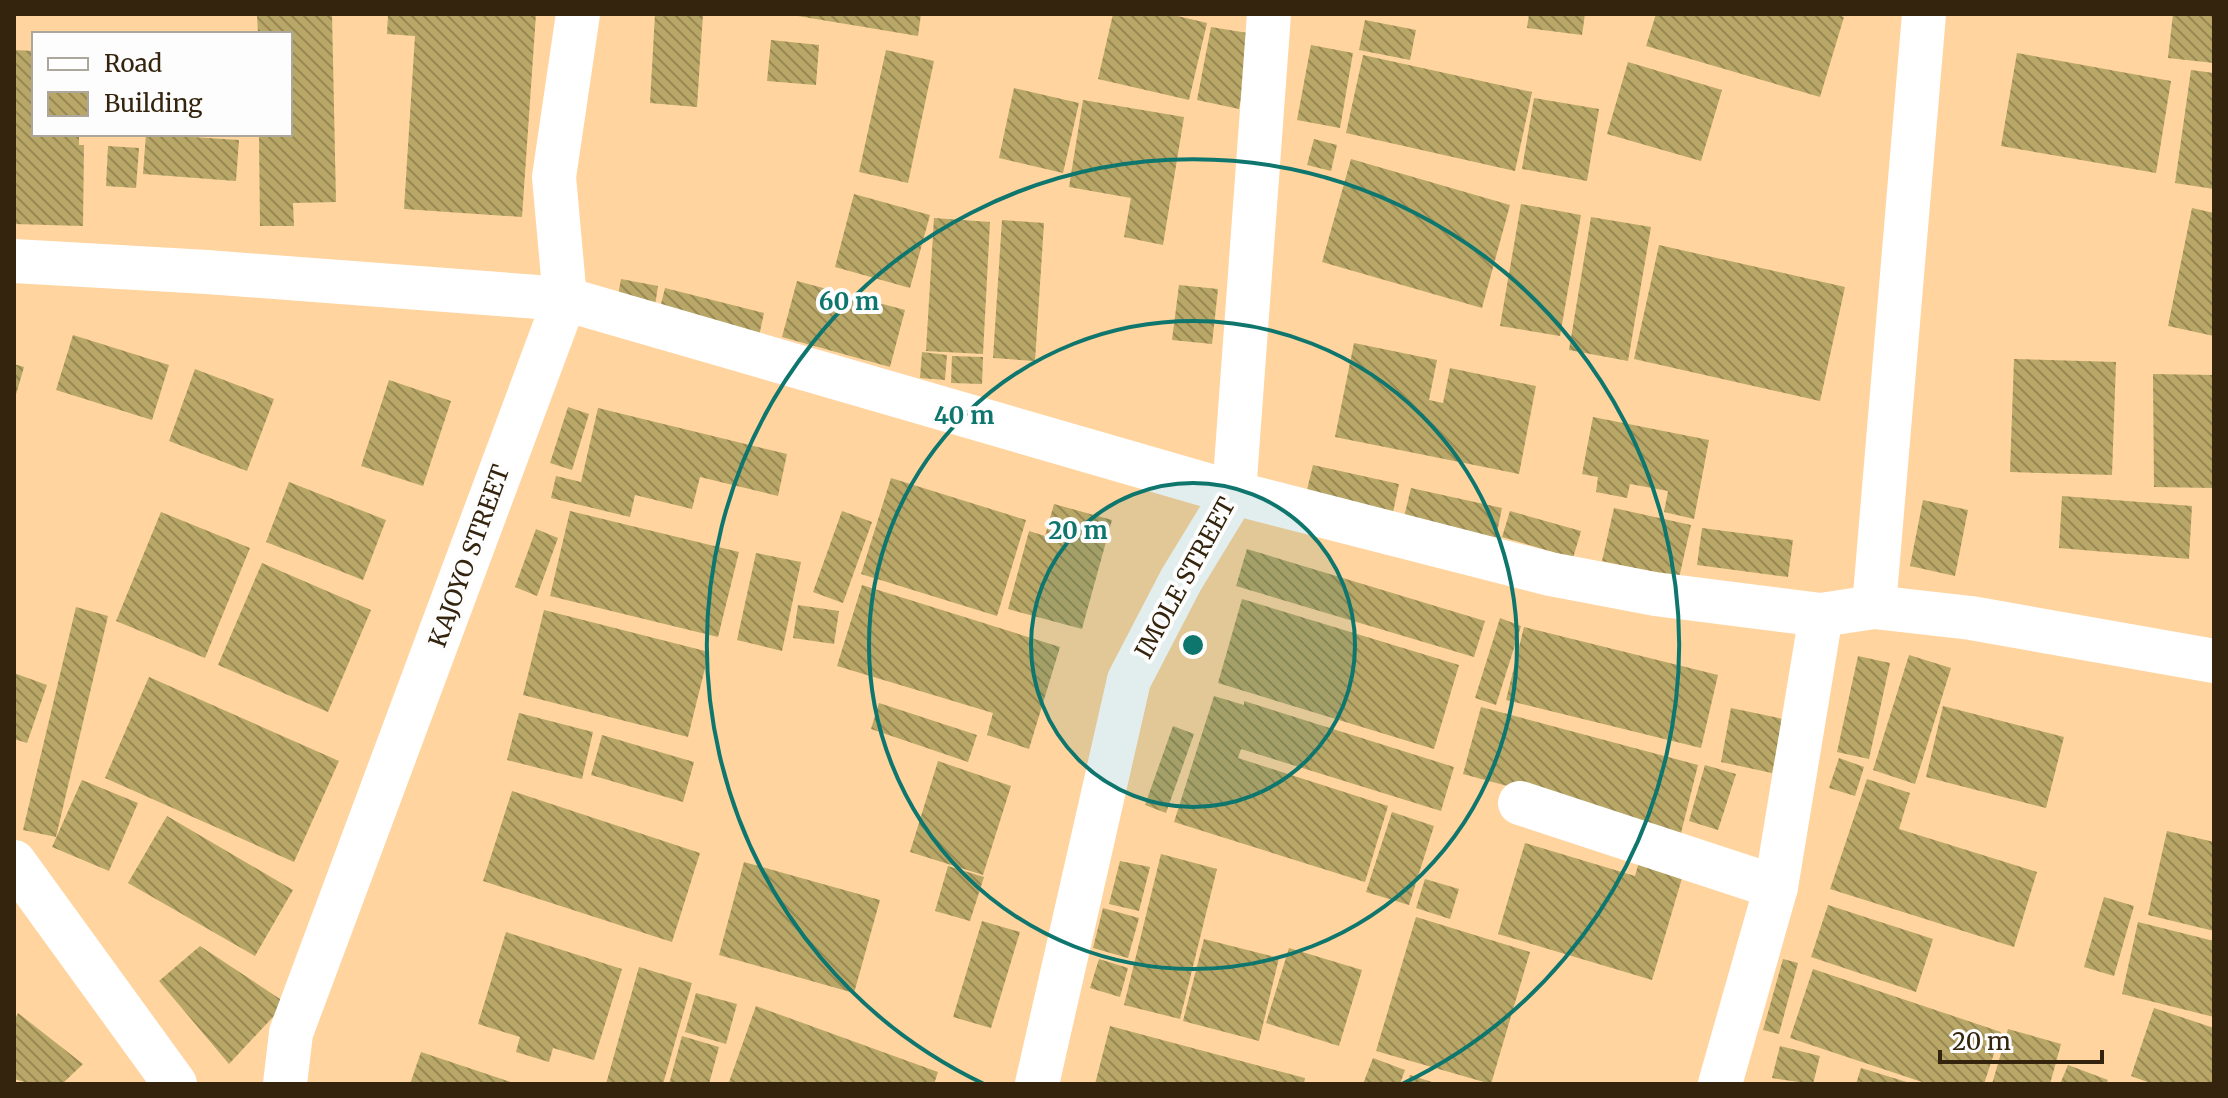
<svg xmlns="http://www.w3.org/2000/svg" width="2228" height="1098" font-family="Merriweather,serif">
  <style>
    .building { fill: url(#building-back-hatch) }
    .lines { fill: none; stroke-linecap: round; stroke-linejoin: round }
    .minor { stroke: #fff; stroke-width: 44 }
    .ring { fill: none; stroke: #0f766e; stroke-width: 4 }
    .labels { text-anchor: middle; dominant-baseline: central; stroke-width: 8; stroke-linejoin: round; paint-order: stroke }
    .street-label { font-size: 24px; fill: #34240e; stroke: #fdfdfd }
    .centre { fill: #0f766e; stroke: #fdfdfd; stroke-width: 4 }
    .ring-label { font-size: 24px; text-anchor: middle; font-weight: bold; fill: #0f766e; stroke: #fdfdfd; stroke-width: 8; stroke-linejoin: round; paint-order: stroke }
  </style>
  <defs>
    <pattern id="building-back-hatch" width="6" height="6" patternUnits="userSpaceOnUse" patternTransform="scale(2)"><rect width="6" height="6" fill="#b9a768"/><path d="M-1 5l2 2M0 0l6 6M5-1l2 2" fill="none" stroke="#978854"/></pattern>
  </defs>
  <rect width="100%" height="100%" fill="#ffd49e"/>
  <!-- building -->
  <g class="building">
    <path d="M257,14H332L336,202L293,203L294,226H260L259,134H290V34H258Z"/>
    <path d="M388,14H536L522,217L404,209L415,36L387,34Z"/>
    <path d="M655,14H703L697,107L650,103Z"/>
    <path d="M786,14H921L918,36Z"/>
    <path d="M1113,14H1169L1207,23L1189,100L1098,79Z"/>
    <path d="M1529,14H1585L1582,35L1527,28Z"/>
    <path d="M1656,14H1835L1844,17L1820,97L1646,46Z"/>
    <path d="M2173,14H2214V63L2168,58Z"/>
    <path d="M1365,20L1416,30L1410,60L1359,50Z"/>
    <path d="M1211,27L1254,34L1239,109L1197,100Z"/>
    <path d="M771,40L819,45L816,85L767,81Z"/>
    <path d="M1311,45L1353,53L1340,128L1297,120Z"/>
    <path d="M14,50L34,51V134H79V145H84L83,226L14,224Z"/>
    <path d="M886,50L934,61L908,183L859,172Z"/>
    <path d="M2017,53L2171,81L2156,173L2001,146Z"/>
    <path d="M1363,55L1532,92L1515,171L1346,133Z"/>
    <path d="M1628,62L1722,90L1701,161L1607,134Z"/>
    <path d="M2191,70L2214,73V189L2175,183Z"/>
    <path d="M1014,88L1079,103L1063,173L999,158Z"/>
    <path d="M1534,98L1599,109L1587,181L1522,169Z"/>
    <path d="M1083,100L1184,117L1163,245L1124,237L1131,198L1069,187Z"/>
    <path d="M146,134L239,140L236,181L143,174Z"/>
    <path d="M1314,139L1337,145L1331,171L1307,165Z"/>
    <path d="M108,146L139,148L136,188L106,186Z"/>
    <path d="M1351,159L1510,205L1482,308L1322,262Z"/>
    <path d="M854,194L930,215L910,288L835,267Z"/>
    <path d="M1521,204L1581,215L1560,336L1500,326Z"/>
    <path d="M2192,208L2214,213V336L2168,326Z"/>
    <path d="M1591,217L1651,227L1628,361L1569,350Z"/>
    <path d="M934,218L990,222L983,354L926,351Z"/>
    <path d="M1002,220L1044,223L1035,361L993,358Z"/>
    <path d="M1659,245L1845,287L1820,401L1634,359Z"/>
    <path d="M621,279L658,286L653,319L615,312Z"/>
    <path d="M797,281L905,310L890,367L782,337Z"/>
    <path d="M1179,285L1218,289L1212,344L1172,340Z"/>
    <path d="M665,288L764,313L757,345L657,320Z"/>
    <path d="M73,335L169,365L152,420L56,390Z"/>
    <path d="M1354,343L1437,360L1429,400L1443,403L1450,368L1536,386L1519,474L1335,437Z"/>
    <path d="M922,352L947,355L945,380L920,378Z"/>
    <path d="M952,356L983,357L982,384L951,383Z"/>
    <path d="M2014,359L2116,362L2112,475L2010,472Z"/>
    <path d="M14,364L24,367L15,398H14Z"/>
    <path d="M195,369L274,399L247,471L169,441Z"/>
    <path d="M2153,374L2214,375V488L2154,487Z"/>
    <path d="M389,380L451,401L423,486L361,466Z"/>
    <path d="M568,407L589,414L572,470L550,463Z"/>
    <path d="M598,408L787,454L778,496L700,477L692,509L635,495L630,517L551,498L556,476L581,482Z"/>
    <path d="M1593,417L1709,440L1694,519L1664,512L1668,491L1630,484L1627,498L1596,492L1598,477L1582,474Z"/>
    <path d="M1313,465L1399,484L1392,517L1305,498Z"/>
    <path d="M891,478L1026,520L997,616L861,574Z"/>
    <path d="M289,482L386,520L363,580L266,542Z"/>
    <path d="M1411,488L1502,508L1496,538L1404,517Z"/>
    <path d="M2062,496L2192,506L2189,559L2059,548Z"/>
    <path d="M1923,500L1968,510L1955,576L1910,566Z"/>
    <path d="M1054,504L1112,520L1082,629L1008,609L1029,531L1045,536Z"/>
    <path d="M1614,508L1691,525L1679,578L1602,561Z"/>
    <path d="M570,511L739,552L718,637L550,596Z"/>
    <path d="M842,511L872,522L843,603L813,592Z"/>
    <path d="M1510,511L1581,531L1573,558L1502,537Z"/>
    <path d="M161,512L250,548L205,658L116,621Z"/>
    <path d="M1702,528L1793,540L1788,577L1697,565Z"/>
    <path d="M536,529L558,538L537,596L515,587Z"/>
    <path d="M1247,549L1485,621L1474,657L1236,586Z"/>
    <path d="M756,553L801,562L782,651L737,640Z"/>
    <path d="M262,563L371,610L328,712L218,665Z"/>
    <path d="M862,585L1060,647L1029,749L987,735L993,713L837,666Z"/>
    <path d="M1242,599L1459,665L1434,749L1218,683Z"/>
    <path d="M798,605L839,611L834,644L793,638Z"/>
    <path d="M76,607L108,616L56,837L23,830Z"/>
    <path d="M544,610L709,652L688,737L523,695Z"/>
    <path d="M1500,618L1521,626L1496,705L1475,698Z"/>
    <path d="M1524,627L1718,675L1701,748L1506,700Z"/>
    <path d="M1909,655L1951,668L1915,784L1873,770Z"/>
    <path d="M1858,656L1890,663L1869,759L1837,752Z"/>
    <path d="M14,673L47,685L27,743L14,739Z"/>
    <path d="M149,677L339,761L294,862L105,778Z"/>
    <path d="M1214,696L1244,705V701L1454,767L1441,811L1241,749L1238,758L1388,806L1365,882L1174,822Z"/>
    <path d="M879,703L977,735L968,762L871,729Z"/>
    <path d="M1943,706L2064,737L2046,808L1926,777Z"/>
    <path d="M1481,707L1698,765L1681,833L1463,774Z"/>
    <path d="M1731,708L1783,719L1772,773L1721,762Z"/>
    <path d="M519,713L593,732L582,779L507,760Z"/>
    <path d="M1173,726L1194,734L1166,813L1145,805Z"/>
    <path d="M602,735L694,762L683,802L591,775Z"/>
    <path d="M1839,758L1864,767L1855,796L1829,788Z"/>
    <path d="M938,761L1011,786L983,875L910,852Z"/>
    <path d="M1705,765L1736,774L1718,830L1689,821Z"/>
    <path d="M1867,779L1910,793L1899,829L2037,872L2014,947L1830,889Z"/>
    <path d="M82,780L138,803L109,871L52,847Z"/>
    <path d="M512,791L700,853L672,942L483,881Z"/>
    <path d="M1392,812L1434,826L1409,905L1366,892Z"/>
    <path d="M167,816L293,890L255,956L128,883Z"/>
    <path d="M2167,831L2214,842V931L2148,915Z"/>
    <path d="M1525,843L1635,876L1641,855L1685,868L1652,980L1498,934Z"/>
    <path d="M1161,854L1217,869L1180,1019L1124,1005Z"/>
    <path d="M1120,861L1150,867L1139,911L1109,904Z"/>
    <path d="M744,862L880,900L854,993L719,955Z"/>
    <path d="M948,866L984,877L970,921L935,911Z"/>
    <path d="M1425,879L1459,889L1450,919L1416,908Z"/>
    <path d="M2104,897L2134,906L2114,976L2084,967Z"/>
    <path d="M1828,905L1933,939L1916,992L1811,957Z"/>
    <path d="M1103,908L1139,918L1128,958L1093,948Z"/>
    <path d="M1416,917L1530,952L1491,1084L1376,1051Z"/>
    <path d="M982,921L1020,932L991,1028L953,1017Z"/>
    <path d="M2138,922L2214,941V1017L2122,994Z"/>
    <path d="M506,932L622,969L594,1060L553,1048L549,1062L516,1052L520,1037L478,1024Z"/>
    <path d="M1204,939L1279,958L1259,1041L1183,1021Z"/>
    <path d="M200,946L286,1003L229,1064L159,981Z"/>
    <path d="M1289,948L1362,970L1339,1046L1266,1023Z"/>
    <path d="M1099,959L1128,968L1120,997L1090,988Z"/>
    <path d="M1783,959L1798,963L1779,1034L1763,1030Z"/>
    <path d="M639,967L692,983L663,1084H606Z"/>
    <path d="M1813,969L2001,1032L1984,1084H1928L1790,1038Z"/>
    <path d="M696,993L737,1004L726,1044L685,1032Z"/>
    <path d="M756,1006L938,1072L934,1084L729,1082Z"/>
    <path d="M2154,1008L2214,1028V1084H2153L2131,1076Z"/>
    <path d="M18,1013L83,1064L62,1084H31L14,1079V1021Z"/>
    <path d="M1110,1026L1305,1078L1304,1084H1095Z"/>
    <path d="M2008,1029L2061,1044L2050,1084H1992Z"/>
    <path d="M682,1036L719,1047L709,1084H669Z"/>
    <path d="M1780,1046L1820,1056L1813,1084L1772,1078Z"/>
    <path d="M421,1052L514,1083V1084H410Z"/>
    <path d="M1373,1058L1405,1070L1400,1084H1363Z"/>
    <path d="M2068,1065L2108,1080L2106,1084H2060Z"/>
    <path d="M1861,1068L1910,1083V1084H1856Z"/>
    <path d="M1410,1075L1435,1083V1084H1407Z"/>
  </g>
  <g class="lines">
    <!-- minor -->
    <g class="minor">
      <path d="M14,261L207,272L565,299L1234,493L1550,574L1655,594L1821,615L1874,607L1971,618L2214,661"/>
      <path d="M1874,607L1924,14"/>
      <path d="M1520,803L1776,887"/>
      <path d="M14,862L175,1084"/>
      <path d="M285,1084L291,1033L565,299L554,177L578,14"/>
      <path d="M1037,1084L1129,680L1181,580L1234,493L1269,14"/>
      <path d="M1720,1084L1776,887L1821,615"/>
    </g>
  </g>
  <!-- distance rings -->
  <circle cx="1193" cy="645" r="162" fill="#0f766e" fill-opacity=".12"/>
  <g class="ring">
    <circle cx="1193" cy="645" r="162"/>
    <circle cx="1193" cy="645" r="324"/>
    <path d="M984 1084A486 486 0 1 1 1402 1084"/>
  </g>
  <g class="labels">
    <!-- street labels -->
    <g class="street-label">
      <text transform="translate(469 556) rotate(-70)">KAJOYO STREET</text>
      <text transform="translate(1185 578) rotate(-61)">IMOLE STREET</text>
    </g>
  </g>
  <circle cx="1193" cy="645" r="12" class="centre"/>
  <g class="ring-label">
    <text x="849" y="310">60 m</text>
    <text x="964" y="424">40 m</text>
    <text x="1078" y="539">20 m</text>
  </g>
  <!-- border -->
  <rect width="2228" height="1098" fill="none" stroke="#34240e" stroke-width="32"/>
  <!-- legend -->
  <rect x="32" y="32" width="260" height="104" fill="#fdfdfd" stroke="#ada69d" stroke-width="2"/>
  <rect x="48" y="58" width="40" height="12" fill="#ffffff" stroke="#ada69d" stroke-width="2"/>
  <text x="104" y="72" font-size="24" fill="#34240e">Road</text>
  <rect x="48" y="92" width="40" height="24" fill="url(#building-back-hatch)" stroke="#ada69d" stroke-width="2"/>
  <text x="104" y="112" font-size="24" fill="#34240e">Building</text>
  <!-- scale -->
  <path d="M1940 1050v12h162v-12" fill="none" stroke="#34240e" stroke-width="4"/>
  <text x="1952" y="1050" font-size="24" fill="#34240e" stroke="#fdfdfd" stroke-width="6" paint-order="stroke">20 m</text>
</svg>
